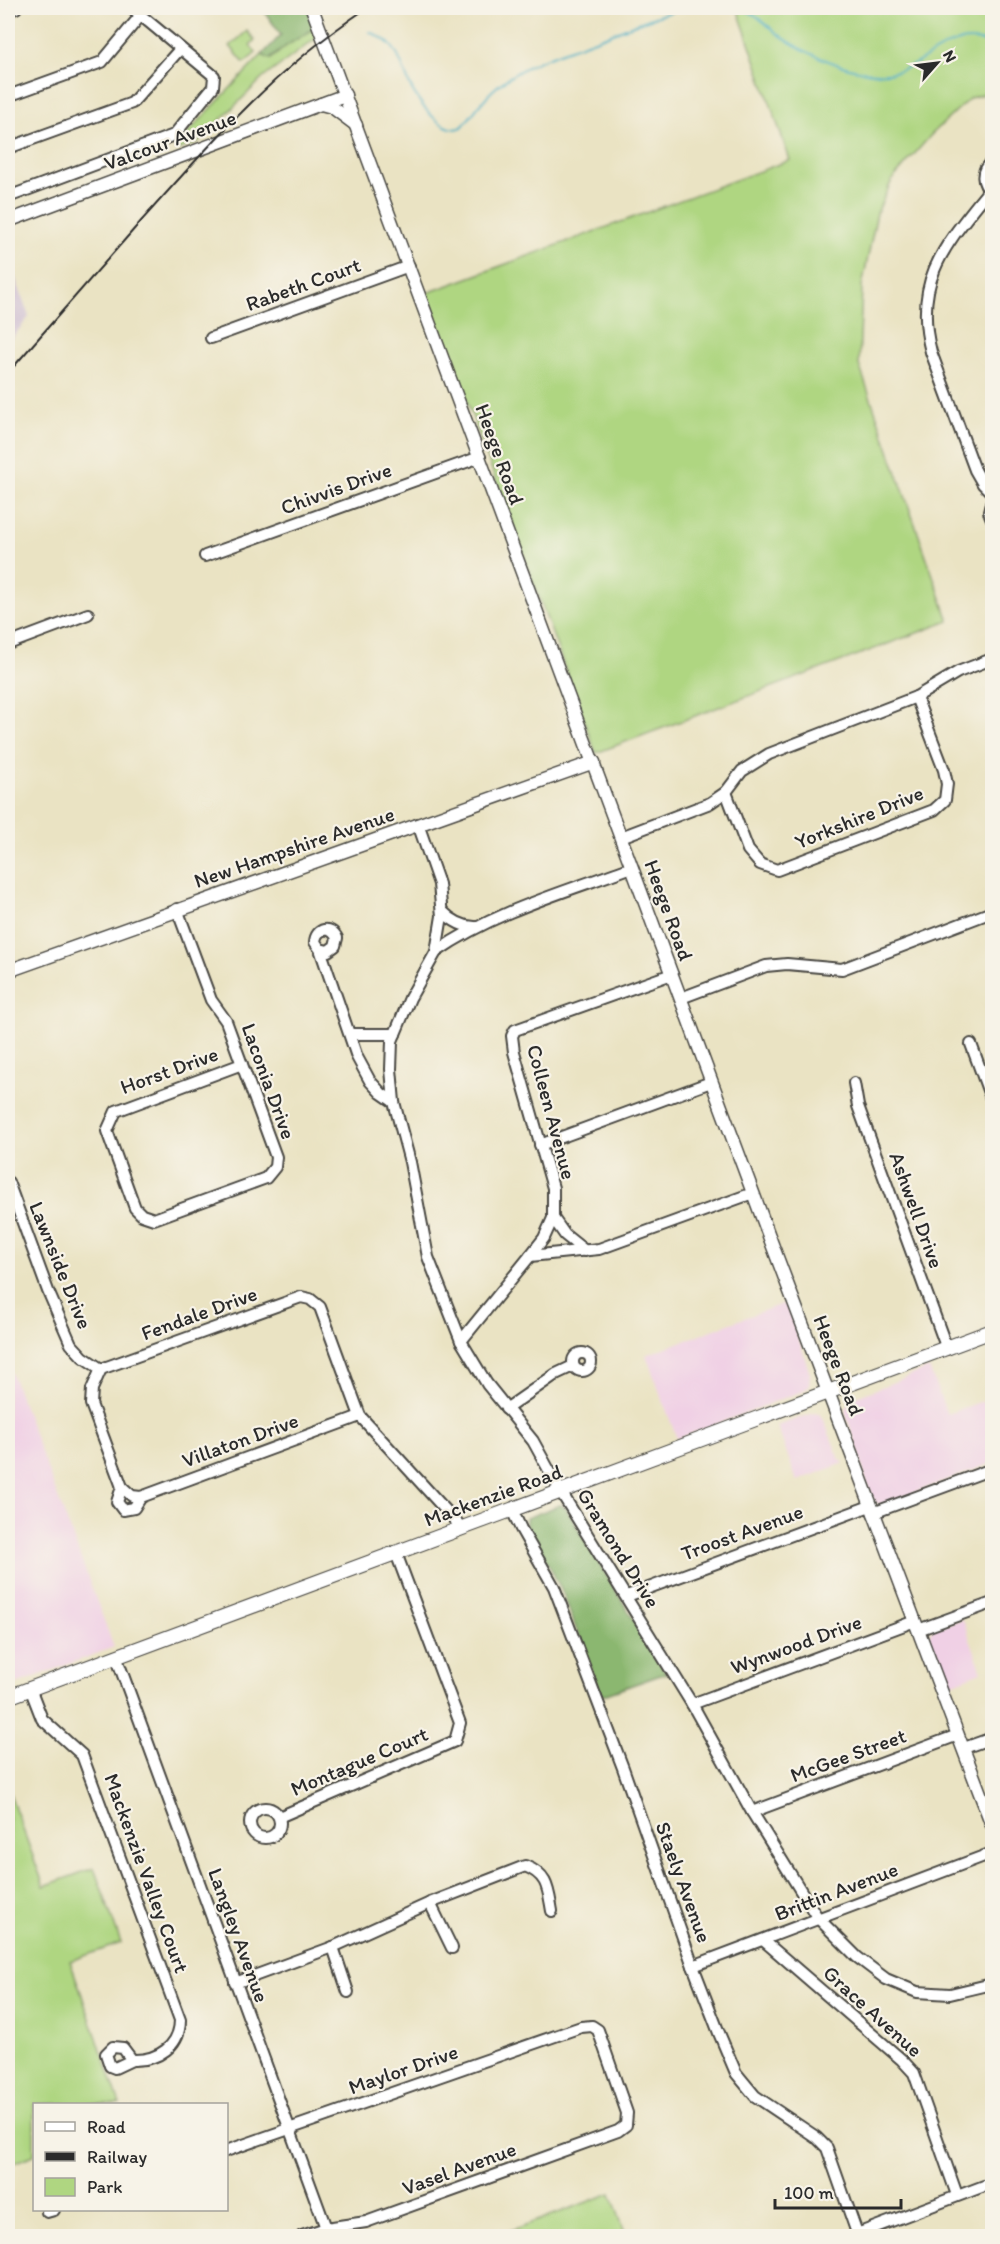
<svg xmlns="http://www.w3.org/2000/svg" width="1000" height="2244" font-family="Itim,sans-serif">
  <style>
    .built { fill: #f0d0e5 }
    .industrial { fill: #cebed2 }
    .green { fill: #afd681; stroke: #6d8056; stroke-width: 1.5 }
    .forest { fill: #8bb76f; stroke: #5b714d; stroke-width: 1.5 }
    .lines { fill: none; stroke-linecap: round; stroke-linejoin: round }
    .stream { stroke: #42abc2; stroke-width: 2 }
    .minor-casing { stroke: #484742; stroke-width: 14 }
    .tertiary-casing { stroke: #484742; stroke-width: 15 }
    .secondary-casing { stroke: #484742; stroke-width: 16 }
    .minor { stroke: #fff; stroke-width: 10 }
    .tertiary { stroke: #fff; stroke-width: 12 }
    .secondary { stroke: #fff; stroke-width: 14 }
    .rail { stroke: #2b2b2b; stroke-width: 2 }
    .labels { text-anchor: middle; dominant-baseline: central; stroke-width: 4.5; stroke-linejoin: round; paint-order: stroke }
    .street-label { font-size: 21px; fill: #2b2b2b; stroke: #f7f3e8 }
  </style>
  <rect width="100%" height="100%" fill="#f7f3e8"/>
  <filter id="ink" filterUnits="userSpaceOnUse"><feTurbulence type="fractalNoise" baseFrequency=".0167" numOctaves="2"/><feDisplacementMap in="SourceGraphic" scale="12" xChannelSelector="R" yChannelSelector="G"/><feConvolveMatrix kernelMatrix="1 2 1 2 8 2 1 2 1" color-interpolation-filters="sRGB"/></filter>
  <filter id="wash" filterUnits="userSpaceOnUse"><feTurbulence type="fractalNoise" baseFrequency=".008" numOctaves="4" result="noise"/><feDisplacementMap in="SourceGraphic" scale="24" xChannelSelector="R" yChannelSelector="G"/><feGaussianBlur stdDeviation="1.35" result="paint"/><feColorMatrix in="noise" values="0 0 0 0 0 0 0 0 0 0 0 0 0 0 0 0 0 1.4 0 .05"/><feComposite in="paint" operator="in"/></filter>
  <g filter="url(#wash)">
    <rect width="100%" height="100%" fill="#eae3c3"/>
    <!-- built -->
    <g class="built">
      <path d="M787,1302L810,1374L809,1386L803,1391L677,1439L646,1355Z"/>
      <path d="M8,1364L114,1647L8,1687Z"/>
      <path d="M929,1368L947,1414L983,1401L992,1427V1463L882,1505L878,1504L874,1501L865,1478L859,1453L845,1413L846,1407L854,1398Z"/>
      <path d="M814,1413L819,1414L823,1418L839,1458L844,1463L797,1481L777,1426Z"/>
      <path d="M963,1619L982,1672L946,1686L928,1640L930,1633L933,1629Z"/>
    </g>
    <!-- industrial -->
    <path class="industrial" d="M8,256L29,317L8,343Z"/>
    <!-- green -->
    <g class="green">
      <path d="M737,8H992V92L970,98L931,135L892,180L877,213L862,286L859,365L949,621L596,753L427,293L790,160Z"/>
      <path d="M316,27L319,36L263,78L196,144L176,150L177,144L262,55L271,59L286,46Z"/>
      <path d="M247,31L255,40L250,45L256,53L244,63L230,46Z"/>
      <path d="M8,1789L44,1886L94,1868L121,1943L70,1961L120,2104H34V2155L8,2165Z"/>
      <path d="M611,2193L626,2236H512L510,2231Z"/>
    </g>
    <!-- forest -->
    <g class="forest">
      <path d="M262,8H308L316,27L286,46L270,59L262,55L281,35Z"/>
      <path d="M560,1505L565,1507L666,1673L601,1696L564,1596L552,1571L526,1524V1518Z"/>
    </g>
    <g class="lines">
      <!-- stream -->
      <g class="stream">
        <path d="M740,8C756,13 765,24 778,34C803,53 861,79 894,72C921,67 941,40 970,40C977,40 985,42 992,43"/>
        <path d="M370,32C379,36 387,40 393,48C403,61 405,78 413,91C421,105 444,136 462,127C472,115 481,102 492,91C524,61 568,51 608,35C634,25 658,14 686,8"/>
      </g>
    </g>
  </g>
  <g filter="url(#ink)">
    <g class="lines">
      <!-- minor casing -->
      <g class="minor-casing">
        <g id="minor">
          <path d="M8,11L16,8"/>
          <path d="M8,96L102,62L141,15"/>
          <path d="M8,148L132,103L180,49"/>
          <path d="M992,162C980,170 981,184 992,192"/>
          <path d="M989,190C947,243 912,279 931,352L975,470L983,484L992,493"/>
          <path d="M8,197L174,135L213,87L214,76L132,8"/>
          <path d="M211,338L409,266"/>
          <path d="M992,500L989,512L992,519"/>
          <path d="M205,556L480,457"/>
          <path d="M8,644L88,614"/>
          <path d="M726,792L748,850L760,864L777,870L934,810L945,800L947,784L944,770L916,697"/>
          <path d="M418,824L439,884L442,916L436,952L410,998L392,1041L391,1069L394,1102L410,1162L428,1257L461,1341L487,1384L533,1441L561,1492L692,1704L752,1812L817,1917L857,1957L886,1979L917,1992L950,1994L992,1984"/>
          <path d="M621,837L710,803L726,792L742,771L769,754L916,697L958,672L992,659"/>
          <path d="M177,909L211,1000L226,1021L276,1157L275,1167L266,1178L154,1219L142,1215L135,1208L107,1131L116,1111L242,1064"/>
          <path d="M442,911C451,920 461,927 475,927"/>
          <path d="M320,949L328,951L335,946L337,938C331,925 316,928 315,942L320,949L357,1057L370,1081L381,1093L394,1102"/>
          <path d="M436,952C495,911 565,892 632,867"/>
          <path d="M681,998L766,966L787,964L842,969L992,912"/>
          <path d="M350,1034H395"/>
          <path d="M971,1044L992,1101"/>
          <path d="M854,1083L858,1106L947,1349"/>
          <path d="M540,1145L711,1082"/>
          <path d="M8,1182L48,1291L71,1344L83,1357L101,1369"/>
          <path d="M553,1218L565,1235L585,1251"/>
          <path d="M530,1256L599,1249L753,1193"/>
          <path d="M461,1341L530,1256L544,1238L553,1218V1188L514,1052L512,1036L515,1030L672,974"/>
          <circle cx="582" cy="1362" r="9"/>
          <path d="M101,1369L301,1297L310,1299L320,1307L360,1416L462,1528"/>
          <path d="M101,1369L92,1389L91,1404L122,1487L132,1496L141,1497L360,1416"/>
          <path d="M506,1409L556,1374L573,1366"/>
          <path d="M122,1487L117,1502L123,1510L134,1508L141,1497"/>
          <path d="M512,1510L521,1529L554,1587L623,1768L693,1966L719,2033L736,2073L755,2096L816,2137L827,2148L858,2236"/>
          <path d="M873,1513L992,1469"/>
          <path d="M627,1596L870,1506"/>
          <path d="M918,1630L992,1603"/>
          <path d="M116,1656L326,2228"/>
          <path d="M30,1688L42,1719L82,1755L180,2020C180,2046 158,2061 132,2060L123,2048L113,2047L106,2054L110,2066L115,2068L132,2060"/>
          <path d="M692,1704L915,1621"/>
          <path d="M964,1748L992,1738"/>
          <circle cx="265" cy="1823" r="15"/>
          <path d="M752,1812L958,1735"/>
          <path d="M279,1817L455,1741L460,1723L396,1553"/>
          <path d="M430,1903L452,1948"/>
          <path d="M763,1940L902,2060L914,2073L957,2195"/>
          <path d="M333,1947L348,1992"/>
          <path d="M693,1966L992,1853"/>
          <path d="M235,1983L333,1947L430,1903L525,1866C548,1875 548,1889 552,1911"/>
          <path d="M226,2151L581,2027L592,2026L598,2030L627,2113L626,2125L618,2131L366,2222L326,2228L302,2236"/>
          <path d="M47,2212L54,2210"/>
          <path d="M857,2234L992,2183"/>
        </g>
      </g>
      <!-- tertiary casing -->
      <g class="tertiary-casing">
        <g id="tertiary">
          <path d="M312,8L772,1244L992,1825"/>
          <path d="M321,104L332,107L356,125"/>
          <path d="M8,221L345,95"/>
          <path d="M8,971L594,762"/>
        </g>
      </g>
      <!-- secondary casing -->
      <g class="secondary-casing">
        <path id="secondary" d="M8,1697L992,1331"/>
      </g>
      <!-- minor -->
      <use href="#minor" class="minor"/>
      <!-- tertiary -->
      <use href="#tertiary" class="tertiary"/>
      <!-- secondary -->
      <use href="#secondary" class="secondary"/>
      <!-- rail -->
      <path class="rail" d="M8,373C53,322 98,271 143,219C214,139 277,68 367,8"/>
    </g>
  </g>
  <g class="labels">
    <!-- street labels -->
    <g class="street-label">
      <text transform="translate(170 140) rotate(-20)">Valcour Avenue</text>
      <text transform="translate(303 284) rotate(-20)">Rabeth Court</text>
      <text transform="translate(500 454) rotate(70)">Heege Road</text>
      <text transform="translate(336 488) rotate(-20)">Chivvis Drive</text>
      <text transform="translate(859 817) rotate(-22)">Yorkshire Drive</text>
      <text transform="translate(294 847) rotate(-19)">New Hampshire Avenue</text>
      <text transform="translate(669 910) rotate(70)">Heege Road</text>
      <text transform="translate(169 1070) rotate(-20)">Horst Drive</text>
      <text transform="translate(269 1081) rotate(70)">Laconia Drive</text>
      <text transform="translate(552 1112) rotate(75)">Colleen Avenue</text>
      <text transform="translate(917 1210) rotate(70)">Ashwell Drive</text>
      <text transform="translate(61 1265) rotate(68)">Lawnside Drive</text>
      <text transform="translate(199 1313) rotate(-20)">Fendale Drive</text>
      <text transform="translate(839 1365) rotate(69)">Heege Road</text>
      <text transform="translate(240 1440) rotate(-20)">Villaton Drive</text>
      <text transform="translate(493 1495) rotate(-20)">Mackenzie Road</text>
      <text transform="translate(742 1532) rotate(-20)">Troost Avenue</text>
      <text transform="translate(619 1548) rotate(58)">Gramond Drive</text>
      <text transform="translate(796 1644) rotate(-20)">Wynwood Drive</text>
      <text transform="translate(848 1755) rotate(-20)">McGee Street</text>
      <text transform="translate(359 1761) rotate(-23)">Montague Court</text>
      <text transform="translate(147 1873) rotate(70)">Mackenzie Valley Court</text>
      <text transform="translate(684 1882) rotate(70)">Staely Avenue</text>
      <text transform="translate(836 1891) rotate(-21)">Brittin Avenue</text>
      <text transform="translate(239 1935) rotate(70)">Langley Avenue</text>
      <text transform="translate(873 2011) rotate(42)">Grace Avenue</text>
      <text transform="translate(403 2069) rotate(-19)">Maylor Drive</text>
      <text transform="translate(459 2168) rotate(-20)">Vasel Avenue</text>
    </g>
  </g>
  <!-- margin -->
  <rect width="1000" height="2244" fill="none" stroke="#f7f3e8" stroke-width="30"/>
  <!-- legend -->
  <rect x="33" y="2103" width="195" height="108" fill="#f7f3e8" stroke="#a5a39c" stroke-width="1.5"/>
  <rect x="45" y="2122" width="30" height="9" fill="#ffffff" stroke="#a5a39c" stroke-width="1.5"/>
  <text x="87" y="2133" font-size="18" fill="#2b2b2b">Road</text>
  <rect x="45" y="2152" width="30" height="9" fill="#2b2b2b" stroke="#a5a39c" stroke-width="1.5"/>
  <text x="87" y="2163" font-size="18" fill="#2b2b2b">Railway</text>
  <rect x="45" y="2178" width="30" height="18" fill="#afd681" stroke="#a5a39c" stroke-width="1.5"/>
  <text x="87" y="2193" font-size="18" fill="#2b2b2b">Park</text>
  <!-- north arrow -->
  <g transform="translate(937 63) rotate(62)" stroke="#f7f3e8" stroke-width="4.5" paint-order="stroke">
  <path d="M0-4.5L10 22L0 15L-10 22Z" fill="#2b2b2b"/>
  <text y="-9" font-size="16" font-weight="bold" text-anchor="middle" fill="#2b2b2b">N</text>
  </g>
  <!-- scale -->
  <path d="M775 2199v9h126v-9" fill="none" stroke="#2b2b2b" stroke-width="3"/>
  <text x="784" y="2199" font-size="18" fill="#2b2b2b" stroke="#f7f3e8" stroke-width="4.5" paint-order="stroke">100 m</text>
</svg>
